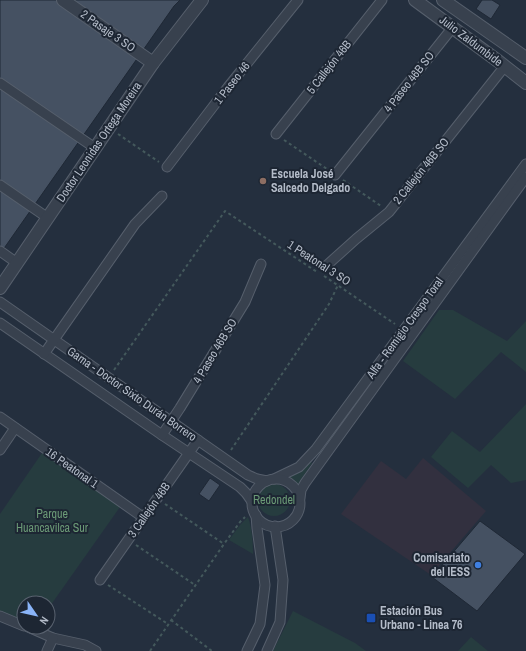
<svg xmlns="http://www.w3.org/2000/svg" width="526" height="651" font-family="'Archivo Narrow',sans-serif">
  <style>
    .medical { fill: #32303f }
    .green { fill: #263c3f }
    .building { fill: #455162; stroke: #1f2835 }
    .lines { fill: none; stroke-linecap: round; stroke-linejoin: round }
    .minor-casing { stroke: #565f6c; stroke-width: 11 }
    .tertiary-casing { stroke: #565f6c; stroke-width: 14 }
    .path { stroke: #44595c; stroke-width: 2; stroke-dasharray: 3 3; stroke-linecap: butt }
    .minor { stroke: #38414e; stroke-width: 9 }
    .tertiary { stroke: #38414e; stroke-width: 12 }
    .education-dot { fill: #8d6e63; stroke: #1d2633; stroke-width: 1.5 }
    .shop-dot { fill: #3f7fe0; stroke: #1d2633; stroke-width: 1.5 }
    .transit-dot { fill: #1a4fb4; stroke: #1d2633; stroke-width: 1.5 }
    .labels { text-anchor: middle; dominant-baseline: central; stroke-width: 4; stroke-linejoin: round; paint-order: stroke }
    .street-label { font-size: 12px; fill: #b4bcc9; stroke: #1d2633 }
    .poi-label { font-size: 12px; font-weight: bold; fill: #b4bcc9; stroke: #1d2633; text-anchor: start }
    .park-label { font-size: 12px; fill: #6b9a76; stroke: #1d2633 }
  </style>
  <rect width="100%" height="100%" fill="#242f3e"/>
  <!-- medical -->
  <path class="medical" d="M423,458L486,511L431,575L341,514L381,461L406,479Z"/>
  <!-- green -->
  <g class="green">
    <path d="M439,310H453L507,341L526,321V372L501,352L455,399L403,361Z"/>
    <path d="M526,404V480L511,483L491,465L468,488L431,457L452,431L480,452Z"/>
    <path d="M42,453L120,507L48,609V603H24V627H35L31,633L0,616V514Z"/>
    <path d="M311,462L312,463L298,484L287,476Z"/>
    <circle cx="274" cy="500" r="16"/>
    <path d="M248,517C252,528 253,543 253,554L229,540L240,525Z"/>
    <path d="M293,611L355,643L366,651H273Z"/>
    <path d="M471,637L488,651H458Z"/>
  </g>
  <!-- building -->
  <g class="building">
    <path d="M0,0H180L174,6L0,254Z"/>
    <path d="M482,0H492L500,5L491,19L476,9Z"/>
    <path d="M210,478L220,485L209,501L199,494Z"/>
    <path d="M480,521L525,554L477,611L432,577Z"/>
  </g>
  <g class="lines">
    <!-- minor casing -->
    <g class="minor-casing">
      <g id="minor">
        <path d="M0,83L95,148"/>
        <path d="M276,134L382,0"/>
        <path d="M167,167L228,87L298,0"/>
        <path d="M335,175L453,27"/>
        <path d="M0,185L48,218"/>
        <path d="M0,251L17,263"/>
        <path d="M326,266L356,239L389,212L505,66"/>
        <path d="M0,302L248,475L257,479L267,481"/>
        <path d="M0,323L162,435L240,487L246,493L253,503"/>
        <path d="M44,354L135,224L162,196"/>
        <path d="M0,417L144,518"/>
        <path d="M162,435L180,408L245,302L261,264"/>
        <path d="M0,450L15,428"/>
        <path d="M274,479L299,467L316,449L526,164"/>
        <circle cx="276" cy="503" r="24"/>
        <path d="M300,498L301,490L305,483L526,177"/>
        <path d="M100,580L198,440"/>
        <path d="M0,616L24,626"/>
        <path d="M28,627L53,638L85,645L96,651"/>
        <path d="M47,651L53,638"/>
        <path d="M247,651L260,624L265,585L257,528L256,515"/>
        <path d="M267,651L280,622L283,580L275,526"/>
      </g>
    </g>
    <!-- tertiary casing -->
    <g class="tertiary-casing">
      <g id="tertiary">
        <path d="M63,0L153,63"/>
        <path d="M415,0L498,61L526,83"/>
        <path d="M443,0L526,58"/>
        <path d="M0,288L153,63L202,0"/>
      </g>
    </g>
    <!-- path -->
    <g class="path">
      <path d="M118,134L159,162"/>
      <path d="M284,140L327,169"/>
      <path d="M343,180L381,206"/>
      <path d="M324,276L395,324"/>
      <path d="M114,370L225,211L317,272"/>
      <path d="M231,450L329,304L338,285"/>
      <path d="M165,504L224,544"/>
      <path d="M136,545L195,585"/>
      <path d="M108,585L168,624"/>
      <path d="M171,620L212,651"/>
      <path d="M150,651L224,544L240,522L245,517"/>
    </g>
    <!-- minor -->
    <use href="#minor" class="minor"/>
    <!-- tertiary -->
    <use href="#tertiary" class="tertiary"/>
  </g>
  <!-- markers -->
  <circle class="education-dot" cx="263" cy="181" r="4"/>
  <circle class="shop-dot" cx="478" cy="565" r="4"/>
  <rect class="transit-dot" x="366" y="613" width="10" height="10" rx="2"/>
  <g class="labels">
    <!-- street labels -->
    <g class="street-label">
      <text transform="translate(108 31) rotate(35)">2 Pasaje 3 SO</text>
      <text transform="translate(471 41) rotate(37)">Julio Zaldumbide</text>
      <text transform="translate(329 67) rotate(-52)">5 Callejón 46B</text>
      <text transform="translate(409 82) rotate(-52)">4 Paseo 46B SO</text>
      <text transform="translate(232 83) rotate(-52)">1 Paseo 46</text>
      <text transform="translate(99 142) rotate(-56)">Doctor Leonidas Ortega Moreira</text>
      <text transform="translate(421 171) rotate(-51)">2 Callejón 46B SO</text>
      <text transform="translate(319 263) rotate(33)">1 Peatonal 3 SO</text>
      <text transform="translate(405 328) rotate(-54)">Alfa - Remigio Crespo Toral</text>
      <text transform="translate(215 351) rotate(-59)">4 Paseo 46B SO</text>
      <text transform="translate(132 394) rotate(35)">Gama - Doctor Sixto Durán Borrero</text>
      <text transform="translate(72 468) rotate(35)">16 Peatonal 1</text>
      <text transform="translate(149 510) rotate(-55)">3 Callejón 46B</text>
    </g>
    <!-- poi labels -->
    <g class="poi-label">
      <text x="271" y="174">Escuela José<tspan x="271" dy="14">Salcedo Delgado</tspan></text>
      <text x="470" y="558" text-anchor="end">Comisariato<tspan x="470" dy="14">del IESS</tspan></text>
      <text x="380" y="611">Estación Bus<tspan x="380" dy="14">Urbano - Linea 76</tspan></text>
    </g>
    <!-- park labels -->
    <g class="park-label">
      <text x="274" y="500">Redondel</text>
      <text x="52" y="514">Parque<tspan x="52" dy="14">Huancavilca Sur</tspan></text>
    </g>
  </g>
  <!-- north arrow -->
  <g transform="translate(36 615) rotate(124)"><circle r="19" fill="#1d2633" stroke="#59626f"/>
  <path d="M0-3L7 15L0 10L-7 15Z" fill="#8ab4f8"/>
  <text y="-6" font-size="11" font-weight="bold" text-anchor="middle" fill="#b4bcc9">N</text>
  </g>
</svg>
